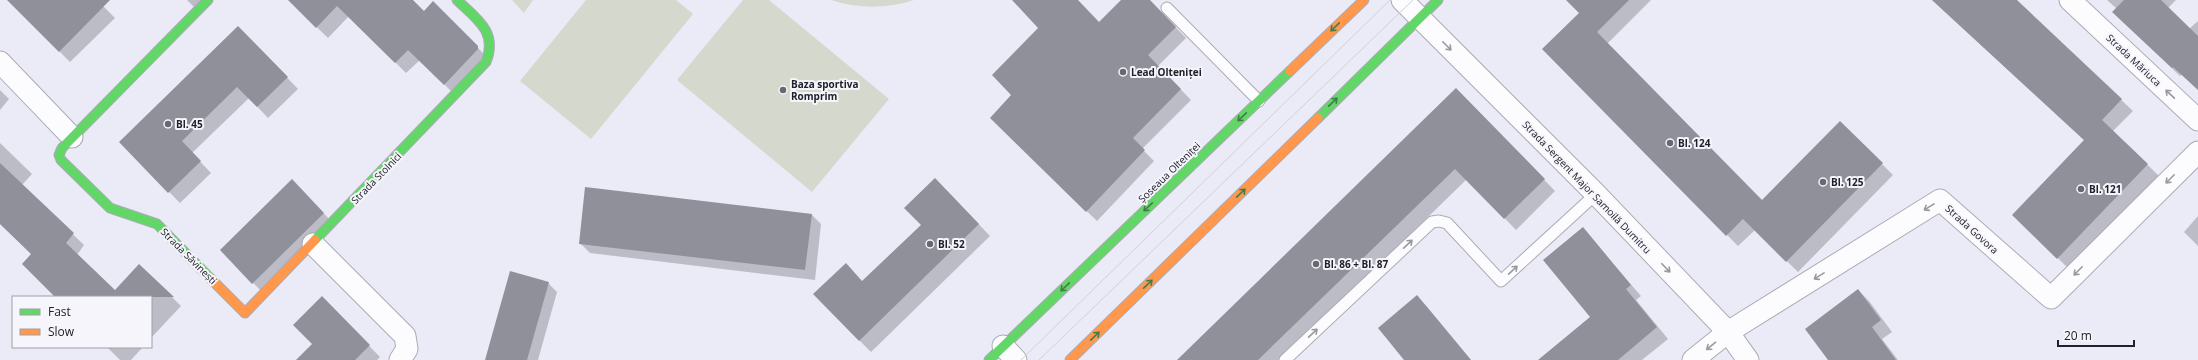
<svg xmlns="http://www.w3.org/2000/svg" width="2198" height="360" font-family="'Open Sans',sans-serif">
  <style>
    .grass { fill: url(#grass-tufts) }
    .green { fill: #d5d8cd }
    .shadow { fill: #0003 }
    .building { fill: #90909a }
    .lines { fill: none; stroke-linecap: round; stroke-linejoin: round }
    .lane-casing { stroke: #acacb7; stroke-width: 13 }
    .street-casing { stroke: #acacb7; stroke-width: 23 }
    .fast-casing { stroke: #acacb7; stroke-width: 11 }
    .slow-casing { stroke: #acacb7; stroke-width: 11 }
    .lane { stroke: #fcfcfe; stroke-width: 11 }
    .street { stroke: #fcfcfe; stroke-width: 21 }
    .fast { stroke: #63d668; stroke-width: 9 }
    .slow { stroke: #ff974d; stroke-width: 9 }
    .tram { stroke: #d0d0d3; stroke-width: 1 }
    .oneway { stroke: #427c4a }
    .oneway2 { stroke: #99999f }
    .poi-dot { fill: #686873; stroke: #f5f5fb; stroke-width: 1.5 }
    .labels { text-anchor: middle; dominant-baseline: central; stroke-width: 4; stroke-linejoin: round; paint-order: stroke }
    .street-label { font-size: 10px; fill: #21212b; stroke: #f5f5fb }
    .poi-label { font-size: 10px; font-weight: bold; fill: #21212b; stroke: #f5f5fb; text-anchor: start }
  </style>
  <defs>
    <pattern id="grass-tufts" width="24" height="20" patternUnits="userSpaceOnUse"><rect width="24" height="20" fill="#d5d8cd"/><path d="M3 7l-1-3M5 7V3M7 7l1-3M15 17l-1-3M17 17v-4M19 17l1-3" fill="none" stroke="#b7b9b0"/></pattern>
  </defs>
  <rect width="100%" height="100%" fill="#ebebf8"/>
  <!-- grass -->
  <path class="grass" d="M512,0H533L524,13Z"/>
  <!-- green -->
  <g class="green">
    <path d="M586,0H676L693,14L591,139L520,81Z"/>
    <path d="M743,0H769L889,99L812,192L677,80Z"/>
    <path d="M831,0H914C887,9 858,9 831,0Z"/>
  </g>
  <!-- shadow -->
  <g class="shadow">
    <path d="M8,0H97L115,18L70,62Z"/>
    <path d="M187,0H206L197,10Z"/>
    <path d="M289,0H411L424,12L433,3L488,58L455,95L420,60L406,73L349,16L328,38Z"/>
    <path d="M1013,0H1077L1099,23L1123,0H1149L1186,38L1158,66L1191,100L1142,149L1154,161L1097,221L991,118L1013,95L1040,28Z"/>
    <path d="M1567,0H1651L1607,44L1762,201L1840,122L1893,175L1798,272L1755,230L1738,246L1543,49L1580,13Z"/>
    <path d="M1932,0H2015L2133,111L2113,131L2159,176L2069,269L2025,226L2085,141Z"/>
    <path d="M2107,0H2176L2168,8L2189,29L2198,21V89L2182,74L2180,76L2122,21L2117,9Z"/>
    <path d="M249,38L298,89L268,118L249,98L192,153L211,173L180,203L120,142Z"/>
    <path d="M1456,89L1555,191L1516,230L1467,179L1281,360H1178Z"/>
    <path d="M0,90L9,99L0,110Z"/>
    <path d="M0,143L32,174L22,185L84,245L77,255L115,291L170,295L181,306L151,338V297H57L32,254L0,224Z"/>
    <path d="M292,181L334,224L264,294L221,250Z"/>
    <path d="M947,191L990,236L871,352L859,340L922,225Z"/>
    <path d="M811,214L821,224L815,280L590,253L580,243Z"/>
    <path d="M2198,216V246L2184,232Z"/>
    <path d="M1582,228L1641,296L1636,300L1668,339L1642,360H1540L1592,317Z"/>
    <path d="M548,283L557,292L538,360H486Z"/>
    <path d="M1858,290L1869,301L1892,332L1882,339L1898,360H1830Z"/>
    <path d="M1417,297L1428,308L1471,360H1405Z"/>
    <path d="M322,298L380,357L377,360H298L313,344Z"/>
    <path d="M107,347H143L131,360H120Z"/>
  </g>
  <!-- building -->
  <g class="building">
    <path d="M7,0H110L59,52Z"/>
    <path d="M288,0H413L424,11L433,1L478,46V49L444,85L408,50L395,63L337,6L316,28Z"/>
    <path d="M1012,0H1078L1099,22L1121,0H1150L1176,27L1148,55L1181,89L1133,138L1145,150L1086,212L990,118L1011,95L992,75L1038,28Z"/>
    <path d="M1566,0H1629L1597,32L1762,200L1840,121L1883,163L1786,262L1743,219L1726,236L1542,49L1579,13Z"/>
    <path d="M1932,0H2017L2122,99L2102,120L2148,164L2057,259L2012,215L2084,140Z"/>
    <path d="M2124,0H2161L2198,36V90L2173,67L2172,68L2112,12Z"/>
    <path d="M238,26L288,77L257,107L237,87L182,141L201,161L168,193L119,142Z"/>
    <path d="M1456,88L1545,179L1504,219L1455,169L1258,360H1177Z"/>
    <path d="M0,163L74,233L66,243L115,290L139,264L174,297H55L22,264L31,254L0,224Z"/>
    <path d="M935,178L979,224L859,341L813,294L846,263L862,281L921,225L904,208Z"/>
    <path d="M292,179L324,213L252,284L220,250Z"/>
    <path d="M585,187L812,214L805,270L579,244Z"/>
    <path d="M1583,227L1631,285L1626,289L1657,327L1618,360H1538L1590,317L1543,260Z"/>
    <path d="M510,271L549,282L527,360H485Z"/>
    <path d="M1858,289L1881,320L1872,327L1896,360H1828L1805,329Z"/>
    <path d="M1417,295L1471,360H1404L1378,328Z"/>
    <path d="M322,296L370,345L355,360H296L312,344L293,325Z"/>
  </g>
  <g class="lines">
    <!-- lane casing -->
    <g class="lane-casing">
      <g id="lane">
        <path d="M1167,8L1259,101"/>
        <path d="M1285,360L1432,222L1439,221L1447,223L1501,281L1596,194"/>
      </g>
    </g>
    <!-- street casing -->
    <g class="street-casing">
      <g id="street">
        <path d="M1402,0L1596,194L1728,332L1748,360"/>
        <path d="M2070,0L2198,120"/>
        <path d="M0,62L72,137"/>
        <path d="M313,244L405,336L407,349L400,360"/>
        <path d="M1003,346L1016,360"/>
        <path d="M1693,360L1728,332L1940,200L2051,298L2198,152"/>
      </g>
    </g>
    <!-- fast casing -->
    <g class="fast-casing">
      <g id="fast">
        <path d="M208,0L62,148L59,155L61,160L110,208L157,224L210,278"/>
        <path d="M1318,118L1438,0"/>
        <path d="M315,240L486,62C498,32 477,19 457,0"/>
        <path d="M989,360L1290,71"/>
      </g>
    </g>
    <!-- slow casing -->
    <g class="slow-casing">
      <g id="slow">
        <path d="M1290,71L1364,0"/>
        <path d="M210,278L245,313L315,240"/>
        <path d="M1070,360L1318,118"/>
      </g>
    </g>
    <!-- lane -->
    <use href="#lane" class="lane"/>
    <!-- street -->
    <use href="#street" class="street"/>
    <!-- fast -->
    <use href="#fast" class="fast"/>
    <!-- slow -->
    <use href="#slow" class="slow"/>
    <!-- tram -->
    <g class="tram">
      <path d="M1021,360L1390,0"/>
      <path d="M1039,360L1413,0"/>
    </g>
  </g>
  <!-- one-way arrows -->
  <defs><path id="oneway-shaft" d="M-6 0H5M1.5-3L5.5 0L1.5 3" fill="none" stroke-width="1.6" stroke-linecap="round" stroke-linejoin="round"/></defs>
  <g class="oneway">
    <use href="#oneway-shaft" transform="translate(1335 27) rotate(136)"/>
    <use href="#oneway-shaft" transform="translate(1333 102) rotate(-44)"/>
    <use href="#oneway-shaft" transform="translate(1242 117) rotate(136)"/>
    <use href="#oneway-shaft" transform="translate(1241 193) rotate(-44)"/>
    <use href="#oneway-shaft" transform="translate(1148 207) rotate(136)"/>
    <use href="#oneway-shaft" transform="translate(1148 284) rotate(-44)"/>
    <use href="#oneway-shaft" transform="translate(1065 287) rotate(136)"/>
    <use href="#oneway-shaft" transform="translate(1095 336) rotate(-44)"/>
  </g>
  <g class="oneway2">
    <use href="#oneway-shaft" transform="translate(1447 46) rotate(45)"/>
    <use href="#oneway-shaft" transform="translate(2170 94) rotate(-137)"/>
    <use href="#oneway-shaft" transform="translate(2170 179) rotate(135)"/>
    <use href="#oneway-shaft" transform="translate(1929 207) rotate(148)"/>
    <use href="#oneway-shaft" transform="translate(1408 244) rotate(-43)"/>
    <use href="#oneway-shaft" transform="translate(1666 268) rotate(46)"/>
    <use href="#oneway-shaft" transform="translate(1513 270) rotate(-43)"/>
    <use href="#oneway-shaft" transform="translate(2078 271) rotate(135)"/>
    <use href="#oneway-shaft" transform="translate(1819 276) rotate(148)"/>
    <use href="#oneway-shaft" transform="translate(1313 333) rotate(-43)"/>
    <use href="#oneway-shaft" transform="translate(1711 346) rotate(141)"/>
  </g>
  <!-- markers -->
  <g class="poi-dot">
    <circle cx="1123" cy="72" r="4"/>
    <circle cx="783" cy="90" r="4"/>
    <circle cx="168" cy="124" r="4"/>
    <circle cx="1670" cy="143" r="4"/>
    <circle cx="1823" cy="182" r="4"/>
    <circle cx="2081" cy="189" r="4"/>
    <circle cx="930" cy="244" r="4"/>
    <circle cx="1316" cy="264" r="4"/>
  </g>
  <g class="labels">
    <!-- street labels -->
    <g class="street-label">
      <text transform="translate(2134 60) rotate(43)">Strada Măriuca</text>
      <text transform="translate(1169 172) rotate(-44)">Șoseaua Olteniței</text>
      <text transform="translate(376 178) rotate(-46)">Strada Stolnici</text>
      <text transform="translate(1587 187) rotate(46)">Strada Sergent Major Samoilă Dumitru</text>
      <text transform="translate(1972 229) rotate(42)">Strada Govora</text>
      <text transform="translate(189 256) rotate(45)">Strada Săvinești</text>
    </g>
    <!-- poi labels -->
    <g class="poi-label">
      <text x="1131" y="72">Lead Olteniței</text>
      <text x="791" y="84">Baza sportiva<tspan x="791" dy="12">Romprim</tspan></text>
      <text x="176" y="124">Bl. 45</text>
      <text x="1678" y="143">Bl. 124</text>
      <text x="1831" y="182">Bl. 125</text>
      <text x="2089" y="189">Bl. 121</text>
      <text x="938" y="244">Bl. 52</text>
      <text x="1324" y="264">Bl. 86 + Bl. 87</text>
    </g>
  </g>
  <!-- legend -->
  <rect x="12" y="296" width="140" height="52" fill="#f5f5fb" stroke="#a0a0a8"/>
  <rect x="20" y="309" width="20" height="6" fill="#63d668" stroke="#a0a0a8"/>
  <text x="48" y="316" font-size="12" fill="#21212b">Fast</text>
  <rect x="20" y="329" width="20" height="6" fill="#ff974d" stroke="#a0a0a8"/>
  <text x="48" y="336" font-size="12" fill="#21212b">Slow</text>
  <!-- scale -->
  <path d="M2058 340v6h76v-6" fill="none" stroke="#21212b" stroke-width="2"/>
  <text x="2064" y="340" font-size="12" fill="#21212b" stroke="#f5f5fb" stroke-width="3" paint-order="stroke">20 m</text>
</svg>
